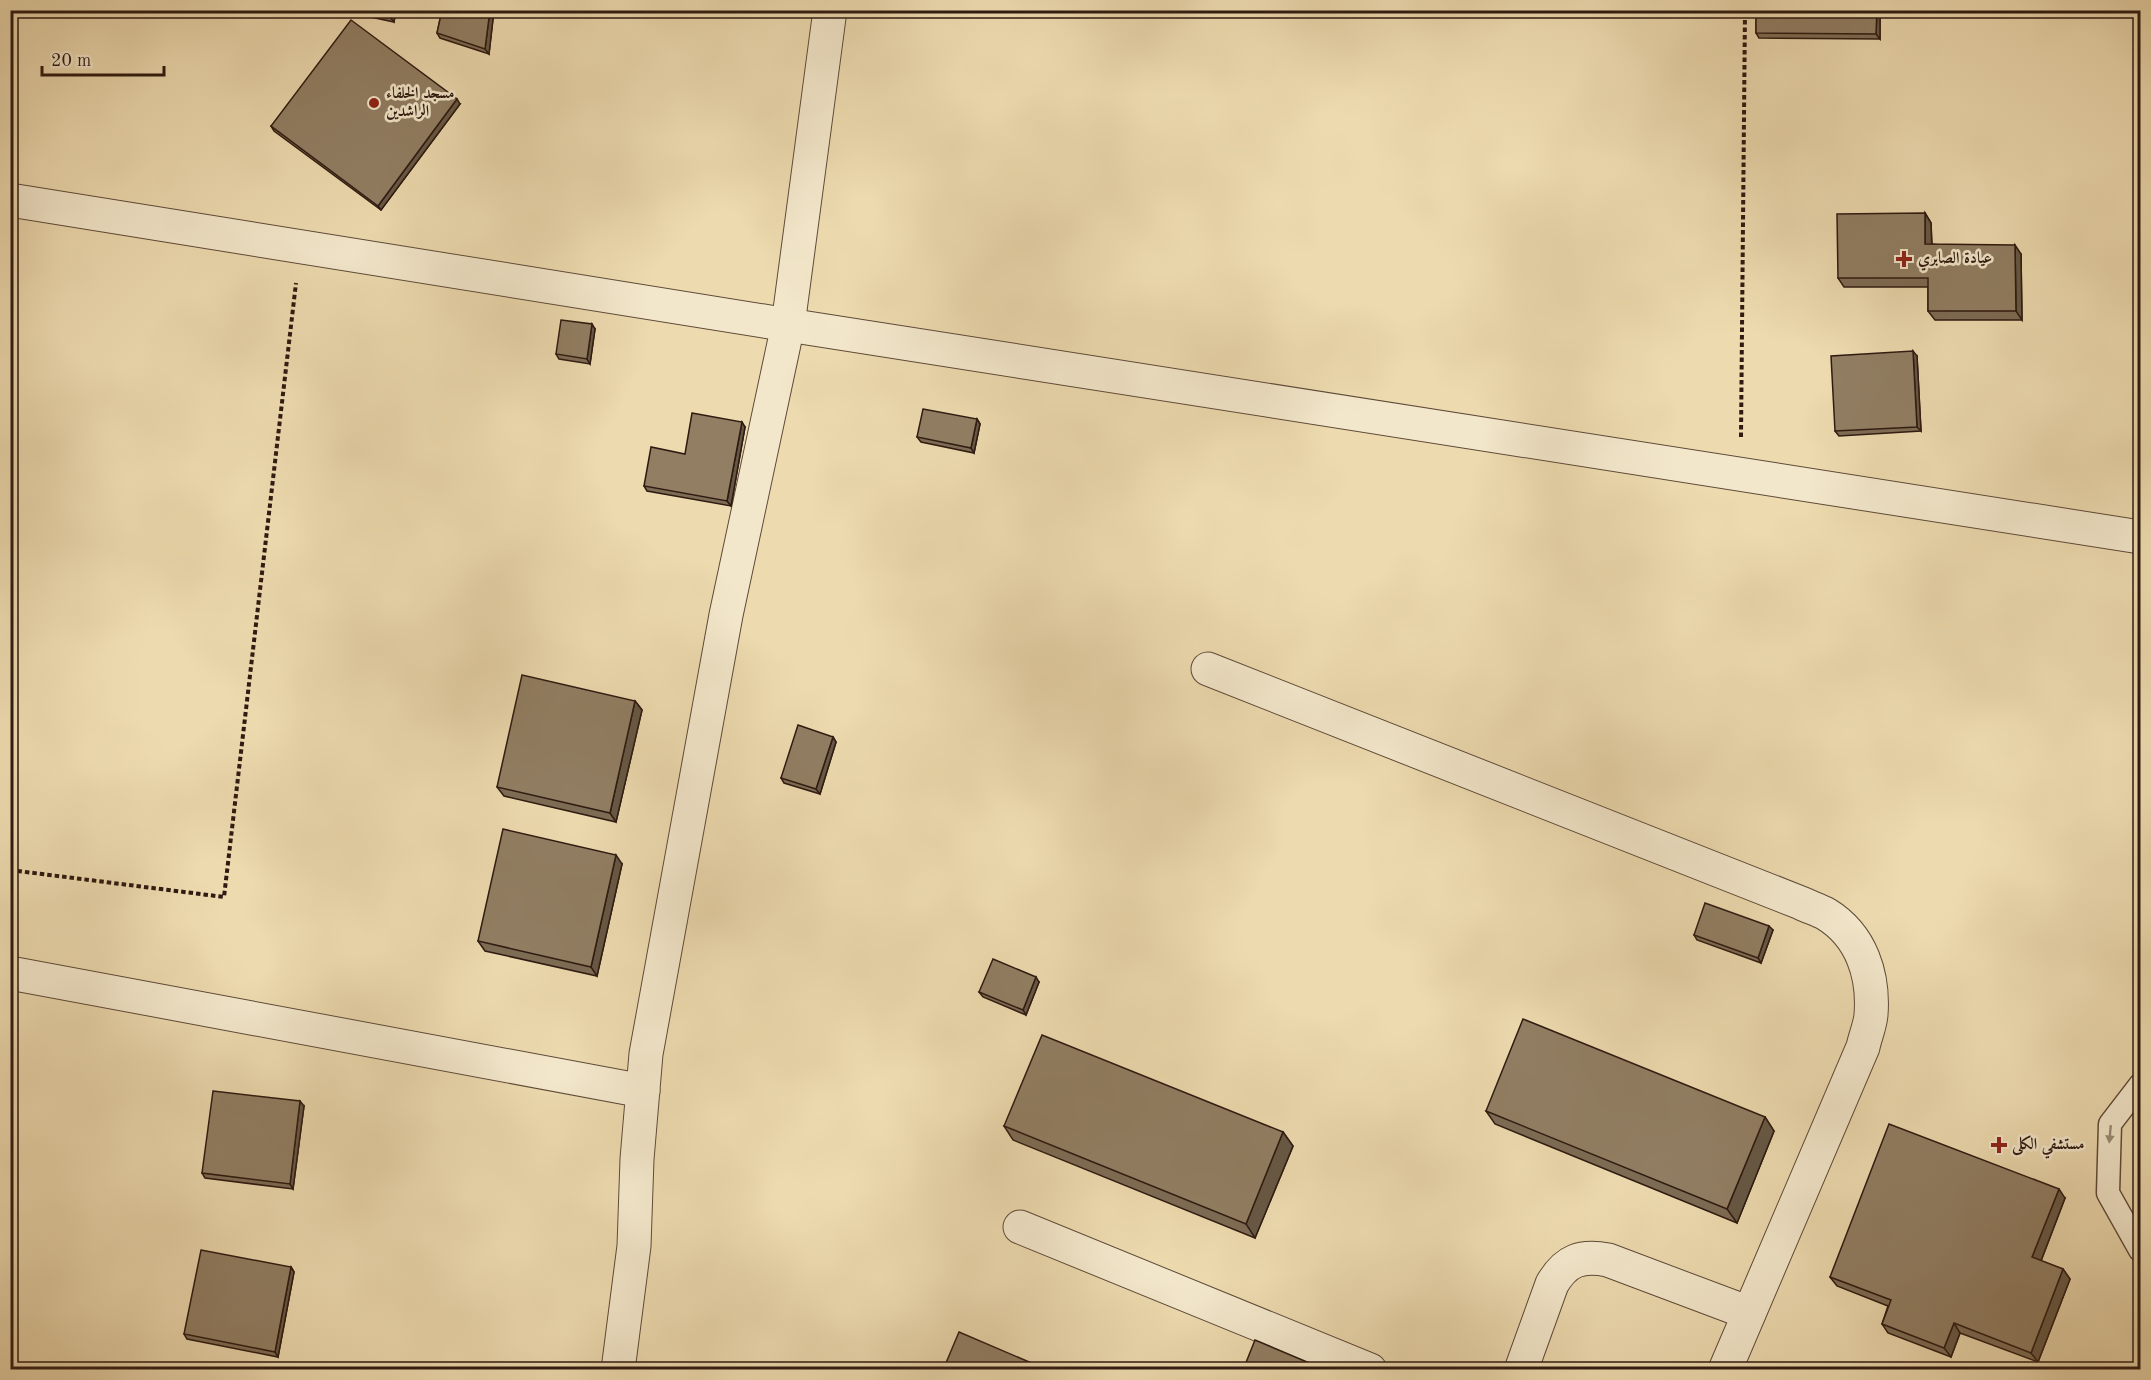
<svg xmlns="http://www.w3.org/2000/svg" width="2151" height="1380" font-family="'Old Standard TT',Amiri,serif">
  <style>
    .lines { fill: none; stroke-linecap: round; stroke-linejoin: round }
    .lane-casing { stroke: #5e4a38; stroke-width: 25 }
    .street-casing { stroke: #5e4a38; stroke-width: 35 }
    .path { stroke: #2e1a11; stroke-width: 4; stroke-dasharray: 4.5 3; stroke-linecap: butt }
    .lane { stroke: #f3e7cb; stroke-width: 22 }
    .street { stroke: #f3e7cb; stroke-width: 33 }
    .wall { fill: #7d6c55; stroke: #2e1a11; stroke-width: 1.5 }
    .shaded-wall { fill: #665845; stroke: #2e1a11; stroke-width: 1.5 }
    .building { fill: #917e63; stroke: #2e1a11; stroke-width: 1.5 }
    .oneway { fill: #9a8b77 }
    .poi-dot { fill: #8f2418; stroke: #f3e7cb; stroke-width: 2 }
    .labels { text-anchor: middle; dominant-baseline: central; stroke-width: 5; stroke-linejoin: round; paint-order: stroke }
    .poi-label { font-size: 16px; font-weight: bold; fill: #2e1a11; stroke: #f3e7cb; text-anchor: start }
  </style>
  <rect width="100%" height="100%" fill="#eddaaf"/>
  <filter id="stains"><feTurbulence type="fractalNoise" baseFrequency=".00333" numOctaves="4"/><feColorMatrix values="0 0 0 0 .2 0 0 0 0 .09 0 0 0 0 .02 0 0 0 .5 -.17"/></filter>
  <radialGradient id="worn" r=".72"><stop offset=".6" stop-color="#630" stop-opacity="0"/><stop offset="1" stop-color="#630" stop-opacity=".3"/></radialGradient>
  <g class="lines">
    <!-- lane casing -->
    <g class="lane-casing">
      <path id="lane" d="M2140,1085L2110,1124L2108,1193L2140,1250"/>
    </g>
    <!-- street casing -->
    <g class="street-casing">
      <g id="street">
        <path d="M10,200L788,325L2140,537"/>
        <path d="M1208,669L1801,903C1809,907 1819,910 1826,914C1862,936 1874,976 1871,1015C1870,1026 1865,1037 1863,1047L1725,1370"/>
        <path d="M10,973L643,1091"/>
        <path d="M1020,1227L1370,1370"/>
        <path d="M618,1370L634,1246L637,1159L646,1054L726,615L788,325L830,10"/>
        <path d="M1521,1370L1552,1284C1566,1260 1581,1255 1608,1260L1749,1313"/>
      </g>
    </g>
    <!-- path -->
    <g class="path">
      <path d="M1741,437L1745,10"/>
      <path d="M10,870L224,897L296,283"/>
    </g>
    <!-- lane -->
    <use href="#lane" class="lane"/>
    <!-- street -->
    <use href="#street" class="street"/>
  </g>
  <!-- wall -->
  <g class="wall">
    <path d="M338,10H396L394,22Z"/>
    <path d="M442,10H494L489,54L440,38L437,33Z"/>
    <path d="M1756,10H1880V39L1759,38L1756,33Z"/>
    <path d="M460,104L381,210L274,131L271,126Z"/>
    <path d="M1925,213L1931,223L1932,244L2021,254L2022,320H1935L1928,311V287H1844L1838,278Z"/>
    <path d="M595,329L590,364L559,359L556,354Z"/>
    <path d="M1917,356L1921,431L1839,436L1835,431Z"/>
    <path d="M977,419L980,424L974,453L921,442L917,437Z"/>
    <path d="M745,427L731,506L647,491L644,486L685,454Z"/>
    <path d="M635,701L642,710L616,822L504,796L497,787Z"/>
    <path d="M833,737L836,742L820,794L784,783L781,778Z"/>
    <path d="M622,864L597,976L485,951L478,941Z"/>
    <path d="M1773,930L1761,963L1697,940L1694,935Z"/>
    <path d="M1039,982L1026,1015L983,997L979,992Z"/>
    <path d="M304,1106L293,1189L205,1178L202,1173Z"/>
    <path d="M1486,1111L1765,1117L1774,1131L1737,1223L1495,1124Z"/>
    <path d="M1004,1126L1283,1132L1293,1146L1255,1238L1013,1140Z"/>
    <path d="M2065,1198L2041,1261L2063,1269L2070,1279L2038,1362L1960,1333L1951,1357L1888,1333L1882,1324L1888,1306L1837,1286L1830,1277Z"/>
    <path d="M291,1267L294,1272L278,1357L187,1339L184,1334Z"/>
  </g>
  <!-- shaded-wall -->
  <g class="shaded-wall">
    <path d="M392,10H396L394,22L390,17Z"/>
    <path d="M490,10H494L489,54L485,49Z"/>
    <path d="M1877,10H1880V39L1876,34Z"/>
    <path d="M457,99L460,104L381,210L378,206Z"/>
    <path d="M1925,213L1931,223L1932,254L1925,244Z"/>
    <path d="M2015,245L2021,254L2022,320L2016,311Z"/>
    <path d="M592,324L595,329L590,364L587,359Z"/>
    <path d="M1913,351L1917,356L1921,431L1917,427Z"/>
    <path d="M977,419L980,424L974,453L971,448Z"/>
    <path d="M742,422L745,427L731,506L727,501Z"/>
    <path d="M635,701L642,710L616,822L610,813Z"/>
    <path d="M833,737L836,742L820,794L816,789Z"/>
    <path d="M616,855L622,864L597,976L591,967Z"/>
    <path d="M1769,926L1773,930L1761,963L1758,958Z"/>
    <path d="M1036,977L1039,982L1026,1015L1023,1010Z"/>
    <path d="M300,1101L304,1106L293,1189L290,1184Z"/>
    <path d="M1765,1117L1774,1131L1737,1223L1727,1209Z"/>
    <path d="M1283,1132L1293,1146L1255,1238L1246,1224Z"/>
    <path d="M2059,1189L2065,1198L2039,1266L2032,1257Z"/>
    <path d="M291,1267L294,1272L278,1357L275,1352Z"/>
    <path d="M2063,1269L2070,1279L2038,1362L2031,1353Z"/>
    <path d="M1954,1323L1960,1333L1951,1357L1944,1348Z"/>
  </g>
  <!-- building -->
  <g class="building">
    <path d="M356,10H392L390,17Z"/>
    <path d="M442,10H490L485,49L437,33Z"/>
    <path d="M1756,10H1877L1876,34L1756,33Z"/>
    <path d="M351,20L457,99L378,206L271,126Z"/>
    <path d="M1925,213V244L2015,245L2016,311H1928V278H1838L1837,214Z"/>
    <path d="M561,320L592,324L587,359L556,354Z"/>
    <path d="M1913,351L1917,427L1835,431L1831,356Z"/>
    <path d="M923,409L977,419L971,448L917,437Z"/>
    <path d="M692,413L742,422L727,501L644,486L651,447L685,454Z"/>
    <path d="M522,675L635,701L610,813L497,787Z"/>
    <path d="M798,725L833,737L816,789L781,778Z"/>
    <path d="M503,829L616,855L591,967L478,941Z"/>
    <path d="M1705,903L1769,926L1758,958L1694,935Z"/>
    <path d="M993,959L1036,977L1023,1010L979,992Z"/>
    <path d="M1523,1019L1765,1117L1727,1209L1486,1111Z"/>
    <path d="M1042,1035L1283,1132L1246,1224L1004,1126Z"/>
    <path d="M213,1091L300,1101L290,1184L202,1173Z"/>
    <path d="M1889,1124L2059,1189L2032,1257L2063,1269L2031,1353L1954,1323L1944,1348L1882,1324L1891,1300L1830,1277Z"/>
    <path d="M201,1250L291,1267L275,1352L184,1334Z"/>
    <path d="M959,1332L1048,1370H943Z"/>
    <path d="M1255,1340L1326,1370H1243Z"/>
  </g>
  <!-- one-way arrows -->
  <defs><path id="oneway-solid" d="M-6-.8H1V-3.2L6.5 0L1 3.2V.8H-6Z" transform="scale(1.5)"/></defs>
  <use class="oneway" href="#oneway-solid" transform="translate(2110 1134) rotate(95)"/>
  <!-- markers -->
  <g class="poi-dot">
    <circle cx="374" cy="103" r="6"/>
    <path d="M1901 250h6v6h6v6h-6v6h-6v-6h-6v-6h6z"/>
    <path d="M1996 1136h6v6h6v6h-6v6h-6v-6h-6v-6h6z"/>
  </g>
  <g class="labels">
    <!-- poi labels -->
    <g class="poi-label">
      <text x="386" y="94">مسجد الخلفاء<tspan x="386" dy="18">الراشدين</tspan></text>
      <text x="1918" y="259">عيادة الصابري</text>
      <text x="2012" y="1145">مستشفي الكلى</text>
    </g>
  </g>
  <!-- margin -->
  <rect width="2151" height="1380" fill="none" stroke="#eddaaf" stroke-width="36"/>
  <rect x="12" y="12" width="2127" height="1356" fill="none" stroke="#2e1a11" stroke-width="3"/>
  <rect x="18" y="18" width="2115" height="1344" fill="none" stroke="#2e1a11" stroke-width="1.5"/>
  <!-- scale -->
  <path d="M42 66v9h122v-9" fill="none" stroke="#2e1a11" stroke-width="3"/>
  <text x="51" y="66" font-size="18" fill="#2e1a11" stroke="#f3e7cb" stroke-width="4.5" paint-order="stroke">20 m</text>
  <rect width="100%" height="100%" filter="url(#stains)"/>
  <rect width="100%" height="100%" fill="url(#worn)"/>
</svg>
